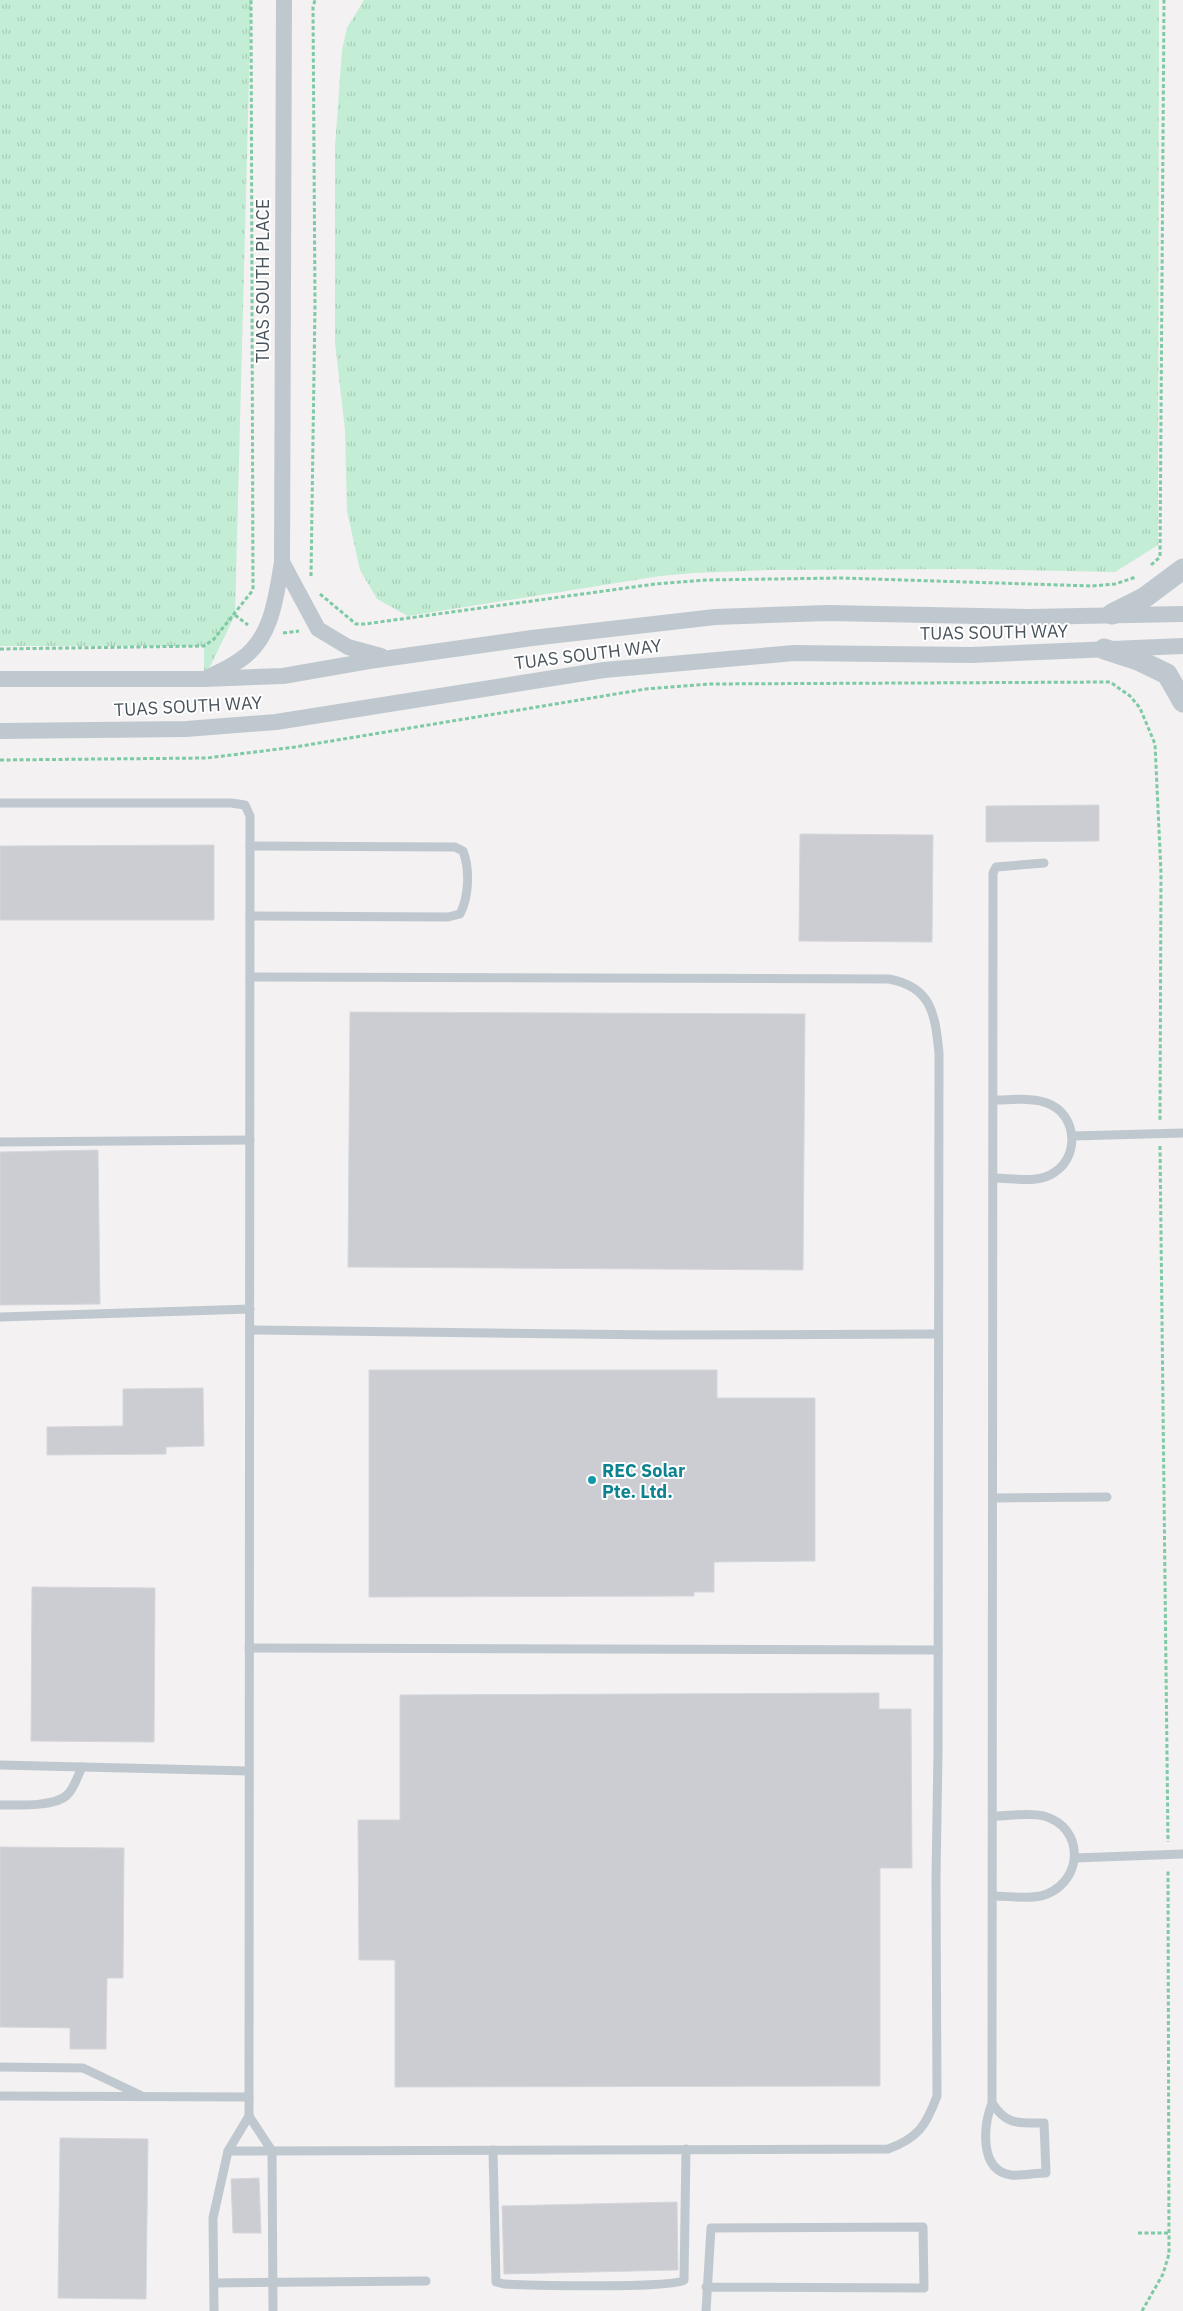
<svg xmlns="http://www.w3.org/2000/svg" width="1183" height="2311" font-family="'IBM Plex Sans',sans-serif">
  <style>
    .grass { fill: url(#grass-tufts) }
    .building { fill: #cbcdd3; stroke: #d5d7dc }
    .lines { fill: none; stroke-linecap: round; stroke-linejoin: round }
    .path { stroke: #7dcaa5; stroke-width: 3; stroke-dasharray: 4 2.5; stroke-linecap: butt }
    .service { stroke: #c0c8cf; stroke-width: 9 }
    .minor { stroke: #c0c8cf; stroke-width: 16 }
    .tertiary { stroke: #c0c8cf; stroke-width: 21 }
    .culture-dot { fill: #0f9aa8; stroke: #fff; stroke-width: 2 }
    .labels { text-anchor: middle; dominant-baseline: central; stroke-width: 4; stroke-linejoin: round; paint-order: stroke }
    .street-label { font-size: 18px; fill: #4a545d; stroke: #fff }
    .culture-label { font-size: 18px; font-weight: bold; fill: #0d838f; stroke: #fff; text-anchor: start }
  </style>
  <defs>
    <pattern id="grass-tufts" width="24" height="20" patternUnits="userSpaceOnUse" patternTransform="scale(1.25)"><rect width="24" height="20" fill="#c3edd4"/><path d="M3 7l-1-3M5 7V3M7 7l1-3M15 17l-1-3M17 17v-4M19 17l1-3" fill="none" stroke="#a9cdb8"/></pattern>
  </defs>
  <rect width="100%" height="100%" fill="#f3f1f1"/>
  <!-- grass -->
  <g class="grass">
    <path d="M0,0H251L235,615L204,679V646H0Z"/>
    <path d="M364,0H1159L1158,545L1115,572L969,569L768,570L694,573L660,576L408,616L377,599L360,570L347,511L345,430L335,342V147L342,50L347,28Z"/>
  </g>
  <!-- building -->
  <g class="building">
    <path d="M1099,805V841L986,842V806Z"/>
    <path d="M800,834L933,835L932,942L799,941Z"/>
    <path d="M214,845V920H0V846Z"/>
    <path d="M350,1012L805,1014L803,1270L348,1267Z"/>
    <path d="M98,1150L100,1304L0,1305V1152Z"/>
    <path d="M369,1370H717V1398H815V1561L714,1562V1592H694V1596L369,1597Z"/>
    <path d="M203,1388L204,1446L166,1447V1454L47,1455V1427L123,1426V1389Z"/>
    <path d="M32,1587L155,1588L154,1742L31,1741Z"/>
    <path d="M879,1693V1709H911L912,1868H880V2086L395,2087V1960H359L358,1820H400V1695Z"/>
    <path d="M0,1847L124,1848L123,1978H107L106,2049H70V2028L0,2027Z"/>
    <path d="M60,2138L148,2139L146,2299L58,2298Z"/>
    <path d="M259,2178L261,2233H233L231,2179Z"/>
    <path d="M677,2202L678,2270L504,2274L502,2206Z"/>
  </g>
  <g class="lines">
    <!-- path -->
    <g class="path">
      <path d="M1151,565L1160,557L1164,0"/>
      <path d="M311,576L315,304L313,7L315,0"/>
      <path d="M320,594L356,624H365L655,584L706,580L841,578L1092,586L1115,584L1136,577"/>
      <path d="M235,615L248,625"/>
      <path d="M283,633L299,631"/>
      <path d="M0,649L204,646L214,639L253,590L251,0"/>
      <path d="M0,760L207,758L295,747L646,689L709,684L1110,682L1130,696L1140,708L1155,744L1161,873L1160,1120"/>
      <path d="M1160,1146L1168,1842"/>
      <path d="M1138,2233H1169"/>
      <path d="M1142,2311L1163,2274L1169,2254L1168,1869"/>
    </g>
    <!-- service -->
    <g class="service">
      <path d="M0,803H231L245,805L250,816L249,2116L228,2151L213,2218L214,2311"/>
      <path d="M250,846L455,847L463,851C470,869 469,897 460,914L448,917L250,916"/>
      <path d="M1072,1136L1183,1133"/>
      <path d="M0,1142L250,1140"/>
      <path d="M994,1178C1011,1178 1034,1183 1050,1175C1081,1160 1078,1114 1047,1103C1031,1097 1010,1100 994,1100"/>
      <path d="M0,1317L250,1309"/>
      <path d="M250,1330L660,1335L938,1334"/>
      <path d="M994,1498L1107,1497"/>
      <path d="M249,1648L938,1650"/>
      <path d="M0,1765L249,1771"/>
      <path d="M0,1805C16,1805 55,1807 67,1795C74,1789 78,1775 82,1767"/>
      <path d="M1075,1858L1183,1854"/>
      <path d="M993,1896C1010,1896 1032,1900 1047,1894C1084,1879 1084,1827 1044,1816C1029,1812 1009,1816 994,1816"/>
      <path d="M0,2067L83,2068L140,2095"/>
      <path d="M0,2096L249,2097"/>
      <path d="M992,2103C1007,2126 1019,2123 1044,2123L1046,2173C1035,2173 1022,2176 1011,2175C978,2170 984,2124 992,2103L993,873L996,867L1044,863"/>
      <path d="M249,2116L272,2151L273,2311"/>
      <path d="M493,2150L496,2282L504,2284C527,2285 675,2289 684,2280L686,2149"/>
      <path d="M228,2151L888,2149C918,2138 926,2126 937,2096L936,1879L938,1751L939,1053C935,1014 932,987 889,979L250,977"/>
      <path d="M214,2283L426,2281"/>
      <path d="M706,2311L711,2228L923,2227L924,2288L706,2287"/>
    </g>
    <!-- minor -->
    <g class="minor">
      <path d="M282,562L318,629L348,647L381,656"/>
      <path d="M209,677C219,672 230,667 240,660C272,639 276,597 282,562L284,0"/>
      <path d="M0,679H204L283,676L369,661L532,638L715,617L827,613L1028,617L1183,614"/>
      <path d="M0,731L186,729L276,722L604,670L794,653L971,655L1183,646"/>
    </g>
    <!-- tertiary -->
    <g class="tertiary">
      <path d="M1112,614L1144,598L1183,569"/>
      <path d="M1104,649L1138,660L1167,674L1183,702"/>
    </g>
  </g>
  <!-- markers -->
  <circle class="culture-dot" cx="592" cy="1480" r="5"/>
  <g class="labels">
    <!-- street labels -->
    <g class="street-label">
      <text transform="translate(262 281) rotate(-90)">TUAS SOUTH PLACE</text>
      <text transform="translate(994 632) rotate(-1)">TUAS SOUTH WAY</text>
      <text transform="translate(588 654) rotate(-7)">TUAS SOUTH WAY</text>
      <text transform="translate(188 706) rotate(-3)">TUAS SOUTH WAY</text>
    </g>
    <!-- culture labels -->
    <g class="culture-label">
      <text x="602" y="1470">REC Solar<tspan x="602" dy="21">Pte. Ltd.</tspan></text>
    </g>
  </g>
</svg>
